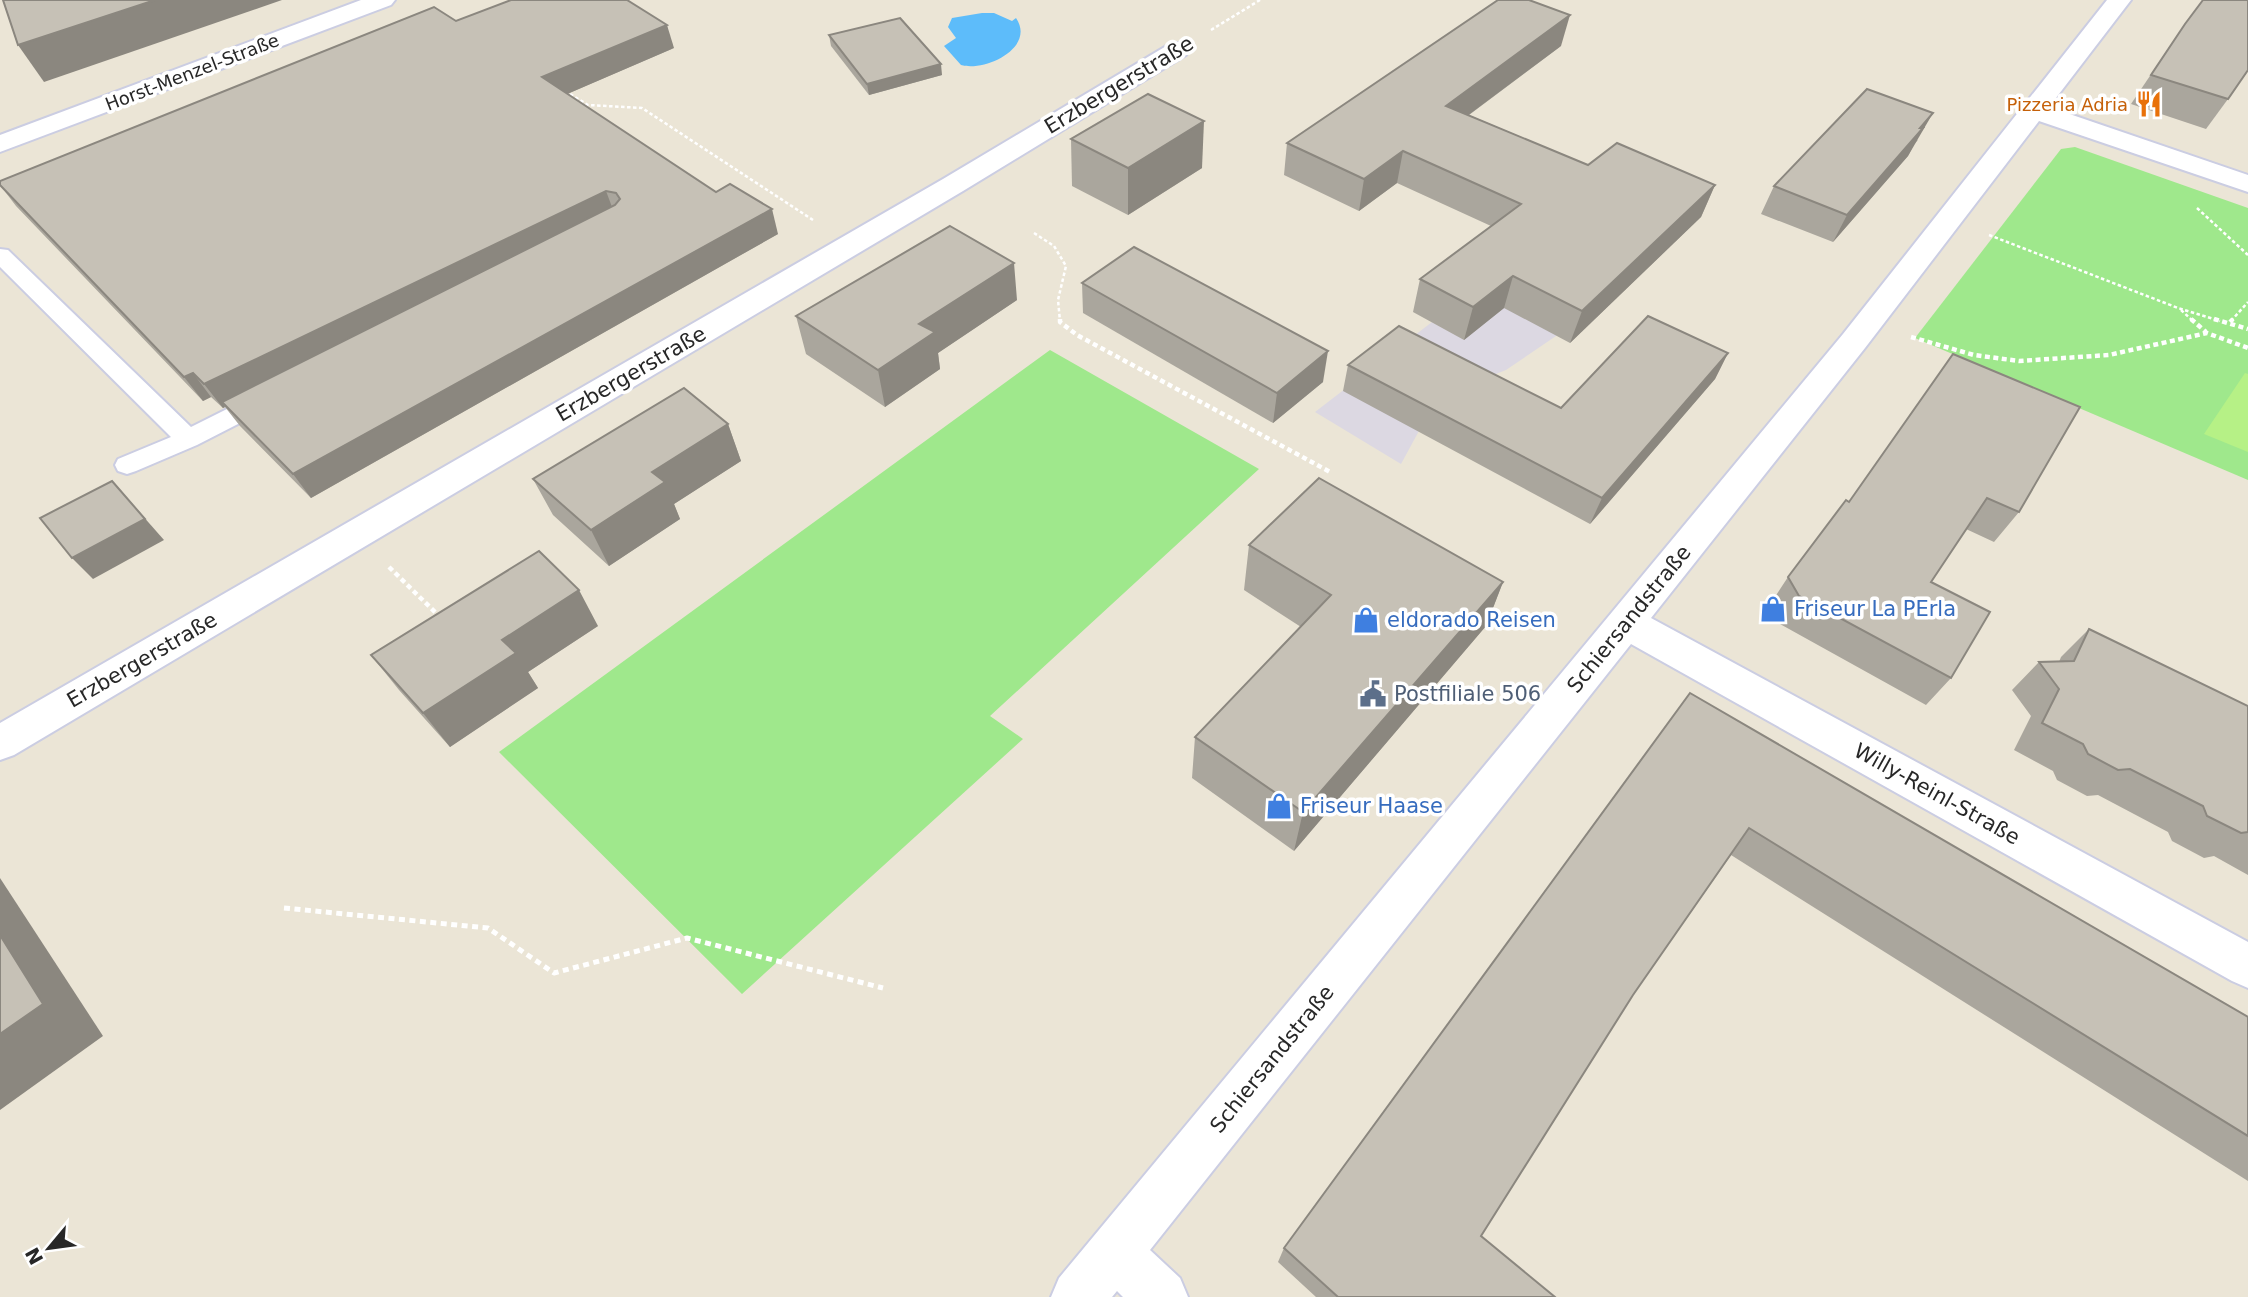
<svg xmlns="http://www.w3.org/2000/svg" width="2248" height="1297" font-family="'DejaVu Sans',sans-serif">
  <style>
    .industrial { fill: #dcd8e2 }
    .green { fill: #9fe88c }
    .pitch { fill: #b6f186 }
    .water { fill: #5dbcfa }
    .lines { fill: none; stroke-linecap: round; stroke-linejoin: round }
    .lane-casing { stroke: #cbcde2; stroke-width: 4 }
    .street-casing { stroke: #cbcde2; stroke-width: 4 }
    .path-far2 { stroke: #fff; stroke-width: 2.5; stroke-dasharray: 3.5 2.5; stroke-linecap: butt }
    .path-far1 { stroke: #fff; stroke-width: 4.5; stroke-dasharray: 5 3.5; stroke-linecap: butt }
    .path { stroke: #fff; stroke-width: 5; stroke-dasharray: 6 4.5; stroke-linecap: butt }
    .lane { fill: #fff; fill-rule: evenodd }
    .street { fill: #fff; fill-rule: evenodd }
    .wall { fill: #aaa69d }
    .shaded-wall { fill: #8b877f }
    .building { fill: #c6c1b6; stroke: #8b877f; stroke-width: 2 }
    .labels { text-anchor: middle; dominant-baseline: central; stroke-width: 7; stroke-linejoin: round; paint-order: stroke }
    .far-street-label { font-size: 18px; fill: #272727; stroke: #fff }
    .far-food-label { font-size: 18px; fill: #c56008; stroke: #fff; text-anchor: end }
    .street-label { font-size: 21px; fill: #272727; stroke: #fff }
    .shop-label { font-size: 21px; fill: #366cbe; stroke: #fff; text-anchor: start }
    .service-label { font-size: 21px; fill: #4e5e75; stroke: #fff; text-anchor: start }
  </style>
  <rect width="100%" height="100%" fill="#ebe5d6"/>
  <!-- industrial -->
  <path class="industrial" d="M1528,289L1580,316L1556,336L1506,370L1483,379L1420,429L1401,464L1315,412L1432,322L1464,339Z"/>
  <!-- green -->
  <g class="green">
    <path d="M2075,147L2248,208V480L1915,338L2061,149Z"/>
    <path d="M1050,350L1259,469L990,716L1023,739L742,994L499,752Z"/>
  </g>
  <!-- pitch -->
  <path class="pitch" d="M2245,373L2248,374V452L2204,434Z"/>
  <!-- water -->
  <path class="water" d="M982,13H994L1012,21L1016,18C1036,47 986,72 961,65L944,46L956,38L948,27L952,18Z"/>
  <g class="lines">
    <!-- lane casing -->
    <g class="lane-casing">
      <path id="lane" d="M0,249L8,250L191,427L259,393L267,391L275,393L279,399L275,405L197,445L136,471L127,474L118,471L115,465L118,459L171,437L0,267Z"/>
    </g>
    <!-- street casing -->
    <g class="street-casing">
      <g id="street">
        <path d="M361,0H395L391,5L0,152V135Z"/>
        <path d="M2107,0H2131L2049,107L2248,175V192L2039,121L1865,348L1651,618L2248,942V988L2232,981L1631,644L1150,1250L1180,1278L1188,1297H1123L1117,1291L1112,1297H1051L1059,1278L1843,334Z"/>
        <path d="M1177,43L1186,45L1189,50L1186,55L963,191L14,755L0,760V723L943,179L1168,45Z"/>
      </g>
    </g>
    <!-- path-far2 -->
    <g class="path-far2">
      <path d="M1211,30L1260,0"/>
      <path d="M565,91L588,105L642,108L813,220"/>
      <path d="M2197,208L2248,255"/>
      <path d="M1034,233L1054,246L1066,266L1058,300L1060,321"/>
      <path d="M1989,235L2178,308L2220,321"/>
      <path d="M2181,310L2193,321"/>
      <path d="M2231,321L2248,302"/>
    </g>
    <!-- path-far1 -->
    <g class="path-far1">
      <path d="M1060,319V322L1077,335L1332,473"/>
      <path d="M2191,319L2206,332"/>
      <path d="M2214,319L2248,329"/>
      <path d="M2230,322L2233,319"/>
      <path d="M1911,337L1974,355L2019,361L2109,355L2207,333L2248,348"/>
      <path d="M389,567L440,617"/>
    </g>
    <!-- path -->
    <path class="path" d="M284,908L488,928L554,973L687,938L883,988"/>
    <!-- lane -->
    <use href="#lane" class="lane"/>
    <!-- street -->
    <use href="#street" class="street"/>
  </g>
  <!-- wall -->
  <g class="wall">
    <path d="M2185,24L2228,99L2206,129L2131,104Z"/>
    <path d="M829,35L942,75L869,95L831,46Z"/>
    <path d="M1561,46L1469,115L1588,165L1715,185L1701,217L1570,343L1504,308L1464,340L1413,312L1420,279L1491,226L1397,183L1359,211L1284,175L1287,143Z"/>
    <path d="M674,48L567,94L778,234L311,498L240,426L225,407L223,408L211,397L203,401L16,206L0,185Z"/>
    <path d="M1071,139L1202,168L1128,215L1072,186Z"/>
    <path d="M1918,140L1914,144L1908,156L1833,242L1761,214L1774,186Z"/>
    <path d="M1082,283L1323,382L1273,423L1083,313Z"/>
    <path d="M1017,300L938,353L940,369L885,407L806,354L796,316Z"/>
    <path d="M1728,353L1715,379L1590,524L1343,391L1348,365L1561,408Z"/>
    <path d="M1953,354L2019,512L1994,542L1966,529L1931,582L1951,678L1926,705L1780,624L1769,606L1788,577L1849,502Z"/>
    <path d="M728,424L741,461L674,504L680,519L609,566L553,515L533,479Z"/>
    <path d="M1249,545L1503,582L1486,626L1294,851L1192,778L1195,737L1301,627L1244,590Z"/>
    <path d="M598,626L528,672L538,688L450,747L399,690L371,655Z"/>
    <path d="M2089,629L2248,706V875L2214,856L2204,858L2172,841L2168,832L2098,795L2087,796L2057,780L2053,771L2014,750L2031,716L2012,690L2039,662H2059L2061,657Z"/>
    <path d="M1690,693L2248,1017V1181L1731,855L1633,995L1481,1236L1555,1297H1316L1278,1262L1284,1248Z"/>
  </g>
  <!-- shaded-wall -->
  <g class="shaded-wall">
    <path d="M155,0H282L44,82L18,45Z"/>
    <path d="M1570,15L1561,46L1439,137L1446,106Z"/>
    <path d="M667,25L674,48L551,101L542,77Z"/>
    <path d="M941,64L942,75L869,95L867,84Z"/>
    <path d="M1933,113L1908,156L1833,242L1847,215Z"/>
    <path d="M1204,121L1202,168L1128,215V168Z"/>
    <path d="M1403,151L1397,183L1359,211L1364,179Z"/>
    <path d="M1715,185L1701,217L1570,343L1582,311Z"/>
    <path d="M606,191L615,215L222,402L225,407L223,408L204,384Z"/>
    <path d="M772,209L778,234L311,498L293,474Z"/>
    <path d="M1014,263L1017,300L938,353L940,369L885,407L878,370L919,324Z"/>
    <path d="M1513,276L1504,308L1464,340L1473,307Z"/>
    <path d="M1328,351L1323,382L1273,423L1277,393Z"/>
    <path d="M1728,353L1715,379L1590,524L1602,498Z"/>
    <path d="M193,373L211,397L203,401L184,377Z"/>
    <path d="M728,424L741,461L674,504L680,519L609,566L591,530L652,472Z"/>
    <path d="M112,481L164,540L93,579L72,558Z"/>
    <path d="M1503,582L1486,626L1294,851L1303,812Z"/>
    <path d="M579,590L598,626L528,672L538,688L450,747L423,713L502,640Z"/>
    <path d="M0,878L103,1036L0,1110Z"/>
  </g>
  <!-- building -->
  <g class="building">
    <path d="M3,0H155L18,45Z"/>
    <path d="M511,0H627L667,25L542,77L716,192L730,184L772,209L293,474L222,402L615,205L620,199L616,193L606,191L204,384L193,373L184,377L0,185V181L434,7L456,21Z"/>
    <path d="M1498,0H1529L1570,15L1446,106L1588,165L1617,143L1715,185L1582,311L1513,276L1473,307L1420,279L1521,204L1403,151L1364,179L1287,143Z"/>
    <path d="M2203,0H2248V70L2228,99L2151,75L2185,24Z"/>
    <path d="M900,18L941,64L867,84L829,35Z"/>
    <path d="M1867,89L1933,113L1920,128H1923L1847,215L1774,186Z"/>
    <path d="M1148,94L1204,121L1128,168L1071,139Z"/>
    <path d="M950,226L1014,263L919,324L935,332L878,370L796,316Z"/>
    <path d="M1134,247L1328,351L1277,393L1082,283Z"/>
    <path d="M1648,316L1728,353L1602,498L1348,365L1399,326L1561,408Z"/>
    <path d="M1953,354L2080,407L2019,512L1987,498L1931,582L1990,612L1951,678L1799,596L1788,577L1846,500L1849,502Z"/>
    <path d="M684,388L728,424L652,472L665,482L591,530L533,479Z"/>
    <path d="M1319,478L1503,582L1303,812L1195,737L1331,595L1249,545Z"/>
    <path d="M112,481L145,519L72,558L40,518Z"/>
    <path d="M539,551L579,590L502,640L516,653L423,713L371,655Z"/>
    <path d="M2089,629L2248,706V832L2241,833L2207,816L2203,806L2130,769L2118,770L2088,754L2083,744L2042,723L2059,689L2039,662L2074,661Z"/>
    <path d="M1690,693L2248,1017V1136L1749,828L1633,995L1481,1236L1555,1297H1338L1284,1248Z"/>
    <path d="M0,935L43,1004L0,1034Z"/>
  </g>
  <!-- icons -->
  <defs>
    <g id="restaurant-bare" transform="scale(2.1)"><path d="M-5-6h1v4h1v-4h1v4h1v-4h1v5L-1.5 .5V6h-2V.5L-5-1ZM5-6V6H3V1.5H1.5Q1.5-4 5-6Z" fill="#e8710a" stroke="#fff" stroke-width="2.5" paint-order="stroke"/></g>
    <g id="shop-bare" transform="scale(2.1)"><path d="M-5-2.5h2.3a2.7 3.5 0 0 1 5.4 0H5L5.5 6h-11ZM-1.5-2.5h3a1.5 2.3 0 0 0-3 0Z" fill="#3f7fe0" stroke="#fff" stroke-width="2.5" paint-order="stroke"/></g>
    <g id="civic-bare" transform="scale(2.1)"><path d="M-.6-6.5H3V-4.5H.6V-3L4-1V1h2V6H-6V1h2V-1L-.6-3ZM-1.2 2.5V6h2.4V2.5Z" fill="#5c6f8a" stroke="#fff" stroke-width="2.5" paint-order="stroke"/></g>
  </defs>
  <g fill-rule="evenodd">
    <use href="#restaurant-bare" x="2149" y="104"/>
    <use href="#shop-bare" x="1773" y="609"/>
    <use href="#shop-bare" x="1366" y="620"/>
    <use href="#civic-bare" x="1373" y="694"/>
    <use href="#shop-bare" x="1279" y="806"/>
  </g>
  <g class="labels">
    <!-- far-street labels -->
    <g class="far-street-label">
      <text transform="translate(192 72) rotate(-21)">Horst-Menzel-Straße</text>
    </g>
    <!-- far-food labels -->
    <g class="far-food-label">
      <text x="2128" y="104">Pizzeria Adria</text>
    </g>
    <!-- street labels -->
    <g class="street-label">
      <text transform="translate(1119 85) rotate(-31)">Erzbergerstraße</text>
      <text transform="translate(631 374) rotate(-30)">Erzbergerstraße</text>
      <text transform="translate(1629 619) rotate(-51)">Schiersandstraße</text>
      <text transform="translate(142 660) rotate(-30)">Erzbergerstraße</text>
      <text transform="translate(1937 794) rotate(29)">Willy-Reinl-Straße</text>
      <text transform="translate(1272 1059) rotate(-51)">Schiersandstraße</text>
    </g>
    <!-- shop labels -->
    <g class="shop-label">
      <text x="1794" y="609">Friseur La PErla</text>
      <text x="1387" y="620">eldorado Reisen</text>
      <text x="1300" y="806">Friseur Haase</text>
    </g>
    <!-- service labels -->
    <g class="service-label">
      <text x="1394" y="694">Postfiliale 506</text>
    </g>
  </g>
  <!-- north arrow -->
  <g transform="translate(49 1248) rotate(241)" stroke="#ffffff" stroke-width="5" paint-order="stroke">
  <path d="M0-5L12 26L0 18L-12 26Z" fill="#272727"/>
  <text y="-10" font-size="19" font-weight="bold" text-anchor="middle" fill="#272727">N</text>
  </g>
</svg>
